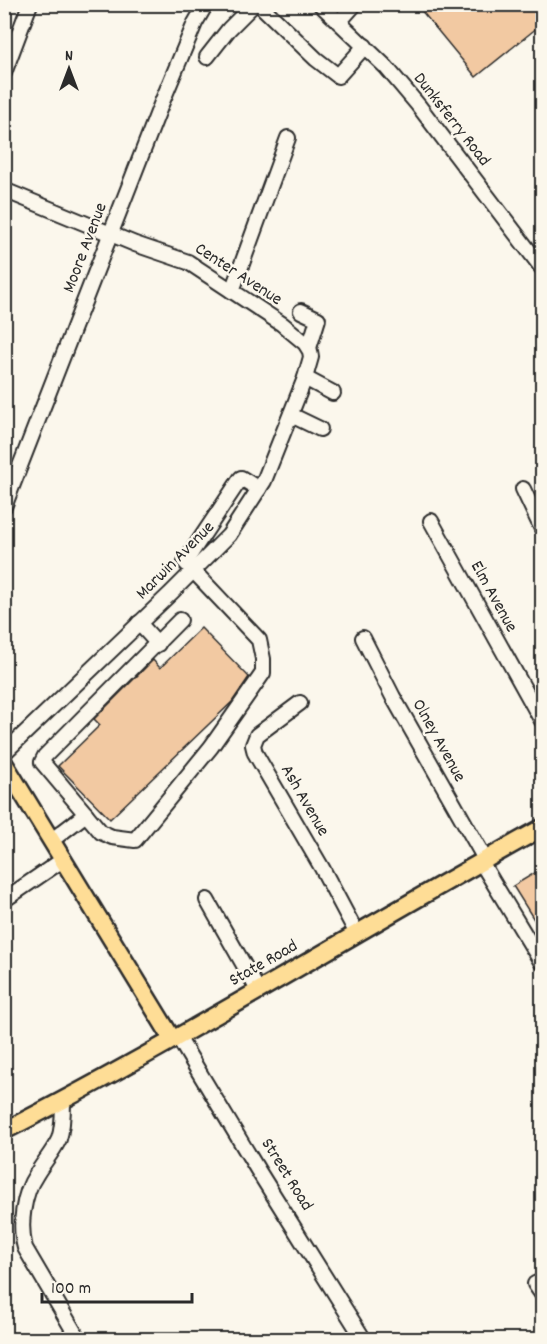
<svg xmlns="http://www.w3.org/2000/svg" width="547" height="1344" font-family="Dekko,sans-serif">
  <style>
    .building { fill: #f2c9a2; stroke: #2b2b2b; stroke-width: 1.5 }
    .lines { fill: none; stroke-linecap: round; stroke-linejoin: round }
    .minor-casing { stroke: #2b2b2b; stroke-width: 18 }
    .major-casing { stroke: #2b2b2b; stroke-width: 21 }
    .minor { stroke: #fbf7ec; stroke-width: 14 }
    .major { stroke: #fedd96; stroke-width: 16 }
    .labels { text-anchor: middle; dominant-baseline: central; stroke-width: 5; stroke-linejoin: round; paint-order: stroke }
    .street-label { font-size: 18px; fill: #2b2b2b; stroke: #fbf7ec }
  </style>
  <rect width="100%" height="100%" fill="#fbf7ec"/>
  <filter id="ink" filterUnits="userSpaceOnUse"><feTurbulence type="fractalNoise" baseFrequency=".0167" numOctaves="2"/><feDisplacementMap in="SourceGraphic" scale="12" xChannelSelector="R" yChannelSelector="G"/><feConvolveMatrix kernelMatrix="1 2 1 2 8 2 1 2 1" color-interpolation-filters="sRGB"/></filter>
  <g filter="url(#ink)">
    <!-- building -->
    <g class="building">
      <path d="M416,4H543V23L476,77Z"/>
      <path d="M201,628L249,677L232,702L110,819L58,766L100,725L94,719L153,660L160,668Z"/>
      <path d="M543,868V934L513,886Z"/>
    </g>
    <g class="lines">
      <!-- minor casing -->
      <g class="minor-casing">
        <g id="minor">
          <path d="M259,4L316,59L338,76L365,46"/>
          <path d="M320,4L386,67L418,105L542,268"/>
          <path d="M339,22L355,4"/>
          <path d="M207,57L229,29L254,4"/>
          <path d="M4,73L30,4"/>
          <path d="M4,190L135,244L188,262L282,324L305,343L310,351L311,357L305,378L264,481L229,535L171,593L4,753"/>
          <path d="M232,291L288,138"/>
          <path d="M301,311L318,319L309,348"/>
          <path d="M305,378L333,393"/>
          <path d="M291,415L320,429"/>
          <path d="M523,489L542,529"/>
          <path d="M4,507L162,102L195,23L206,4"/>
          <path d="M431,521L542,721"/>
          <path d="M180,620L45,756L42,762L101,832L112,837L135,840L211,747L263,673V659L259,640L185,562L241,478L259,489"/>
          <path d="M139,623L158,644"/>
          <path d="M363,638L393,697L485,859"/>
          <path d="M300,703L257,735L253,745L255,753L322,868L356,932"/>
          <path d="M52,840L86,814"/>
          <path d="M481,862L542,963"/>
          <path d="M4,900L64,859"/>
          <path d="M207,900L258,990"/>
          <path d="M178,1037L259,1172L361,1335"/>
          <path d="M63,1102C63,1114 63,1127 59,1139C53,1152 43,1163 36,1175C23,1194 19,1226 25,1248L79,1340"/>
          <path d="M542,1281L535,1284L542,1294"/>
        </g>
      </g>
      <!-- major casing -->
      <g class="major-casing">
        <g id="major">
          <path d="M4,763L173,1040"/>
          <path d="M4,1131C188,1037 362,927 542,828"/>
        </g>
      </g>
      <!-- minor -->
      <use href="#minor" class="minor"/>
      <!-- major -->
      <use href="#major" class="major"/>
    </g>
  </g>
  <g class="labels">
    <!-- street labels -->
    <g class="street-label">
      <text transform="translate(451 120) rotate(52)">Dunksferry Road</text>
      <text transform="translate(86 248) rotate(-69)">Moore Avenue</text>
      <text transform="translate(238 275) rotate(33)">Center Avenue</text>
      <text transform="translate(176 561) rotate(-45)">Marwin Avenue</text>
      <text transform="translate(493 597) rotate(61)">Elm Avenue</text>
      <text transform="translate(438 741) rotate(61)">Olney Avenue</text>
      <text transform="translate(304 801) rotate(60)">Ash Avenue</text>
      <text transform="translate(264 964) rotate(-30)">State Road</text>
      <text transform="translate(286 1175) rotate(58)">Street Road</text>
    </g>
  </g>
  <!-- margin -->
  <rect width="547" height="1344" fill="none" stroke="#fbf7ec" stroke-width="24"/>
  <rect x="12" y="12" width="523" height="1320" fill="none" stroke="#2b2b2b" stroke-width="2" filter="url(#ink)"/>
  <!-- north arrow -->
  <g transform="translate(69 69)" stroke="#fbf7ec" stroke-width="4.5" paint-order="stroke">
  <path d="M0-4.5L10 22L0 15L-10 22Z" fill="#2b2b2b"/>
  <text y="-9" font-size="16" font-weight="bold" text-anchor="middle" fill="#2b2b2b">N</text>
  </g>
  <!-- scale -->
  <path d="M42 1293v9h150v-9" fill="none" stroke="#2b2b2b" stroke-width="3"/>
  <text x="51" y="1293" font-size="18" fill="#2b2b2b" stroke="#fbf7ec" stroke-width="4.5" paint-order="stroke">100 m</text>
</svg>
